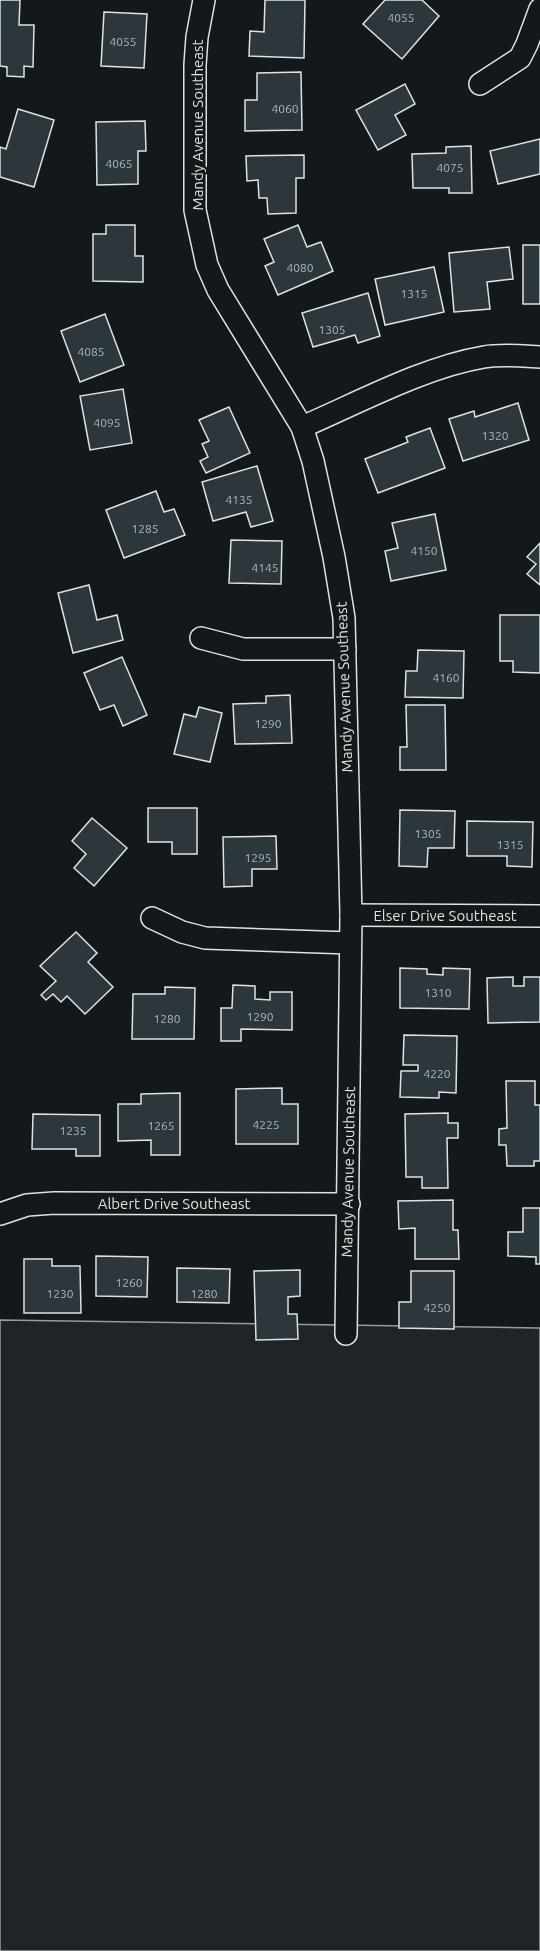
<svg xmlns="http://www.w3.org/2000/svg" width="540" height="1951" font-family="Ubuntu,sans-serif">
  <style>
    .green { fill: #202428; stroke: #939e99; stroke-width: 1.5 }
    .building { fill: #2c363c; stroke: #d8e6dc; stroke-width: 1.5 }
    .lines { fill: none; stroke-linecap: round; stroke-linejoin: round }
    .street-casing { stroke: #d8e6dc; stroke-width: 24 }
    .street { stroke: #14181c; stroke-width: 21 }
    .labels { text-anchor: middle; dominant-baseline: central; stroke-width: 4.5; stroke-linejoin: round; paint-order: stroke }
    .number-label { font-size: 12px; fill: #adbab4 }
    .street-label { font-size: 15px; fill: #d8e6dc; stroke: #14181c }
  </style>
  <rect width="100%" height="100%" fill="#14181c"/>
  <!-- green -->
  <path class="green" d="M0,1320L540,1328V1951H0Z"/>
  <!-- building -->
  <g class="building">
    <path d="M0,0H20L19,25H34L33,67L24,66V77L7,76V67L0,66Z"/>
    <path d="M265,0H305L304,58L249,56L250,31L264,32Z"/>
    <path d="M385,0H422L439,16L402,59L363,24Z"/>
    <path d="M104,12L147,14L144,68L101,66Z"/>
    <path d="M301,72L302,130L245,131V100H257V73Z"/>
    <path d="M405,84L415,104L395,115L406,135L378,150L356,110Z"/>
    <path d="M18,109L54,120L34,187L0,177V147L6,149Z"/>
    <path d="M145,121L146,151H138V184L97,185L96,122Z"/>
    <path d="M540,139V174L498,184L490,151Z"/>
    <path d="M471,146L472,193H449V188H413L412,154L446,153V147Z"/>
    <path d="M304,155V178H296V213L268,214L267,198H259L258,180L247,181L246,156Z"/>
    <path d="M106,225H135V256H143V282L93,281V234H106Z"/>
    <path d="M298,225L307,247L321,242L333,271L278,295L265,266L274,262L264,239Z"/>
    <rect x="523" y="245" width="17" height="59"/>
    <path d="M509,247L513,279L487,282L490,309L454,312L449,253Z"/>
    <path d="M434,267L444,312L385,325L375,279Z"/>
    <path d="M368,293L380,336L358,343L355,335L313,347L302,313Z"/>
    <path d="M105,314L124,365L80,382L61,331Z"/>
    <path d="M123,389L132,443L90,450L80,396Z"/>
    <path d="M518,403L529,440L463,461L449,419L474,411L475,417Z"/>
    <path d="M229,407L250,453L206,473L200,461L208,457L202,444L209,441L199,420Z"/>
    <path d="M430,428L445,468L378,493L365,459L408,442L406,437Z"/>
    <path d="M257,466L273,521L251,527L246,512L213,521L202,482Z"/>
    <path d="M156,491L164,512L174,509L185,535L124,558L106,510Z"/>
    <path d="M435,514L446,570L391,581L385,551L398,548L392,523Z"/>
    <path d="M231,540L282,541L281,584L229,583Z"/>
    <path d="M540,543V585L527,574L536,564L527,557Z"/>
    <path d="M89,585L97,620L117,615L123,640L73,653L58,593Z"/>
    <path d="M500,615H540V673L513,672V661H500Z"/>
    <path d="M418,650L464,651L463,698L405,697L406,671H417Z"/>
    <path d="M122,657L147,715L123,726L114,705L100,710L84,673Z"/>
    <path d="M290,695L292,743L235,744L233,704L266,703V696Z"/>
    <path d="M406,705H445L446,770H400V747H407Z"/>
    <path d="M199,707L222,713L210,762L174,754L184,714L196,717Z"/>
    <path d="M148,808H197V854H172V842H148Z"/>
    <path d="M400,810L455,811L454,848H428L427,867L399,866Z"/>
    <path d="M92,818L127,848L94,886L74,868L86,854L72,841Z"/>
    <path d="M467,821L533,822L532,867L507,866V856H467Z"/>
    <path d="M276,836L277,869H252V886L224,887L223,837Z"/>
    <path d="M76,932L97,953L88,962L113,987L85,1014L67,996L61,1002L53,994L46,1000L41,995L56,981L40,966Z"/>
    <path d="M400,968L427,969V974L443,975V968L470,969L469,1009L400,1008Z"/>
    <path d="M513,977V986H524V977H540V1022L488,1023L487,978Z"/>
    <path d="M233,985L255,986V999L270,1000V992H292V1030L241,1029V1041H221V1008H232Z"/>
    <path d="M165,987L195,988L194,1039H132L133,994H165Z"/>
    <path d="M404,1035L457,1036L456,1093L439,1092V1098L400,1097L401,1071H418V1065H403Z"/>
    <path d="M506,1081H535V1105H540V1161H534V1166H507L506,1145H499V1129L507,1128Z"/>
    <path d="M282,1088V1104H298V1144H236V1089Z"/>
    <path d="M180,1093V1155H151V1140L118,1141V1104H141V1094Z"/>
    <path d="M448,1113V1123H458V1138H447L448,1188H422V1177H406L405,1114Z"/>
    <path d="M33,1114L100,1115V1156H76V1149H32Z"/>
    <path d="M453,1200V1230H458L459,1259H415V1228L399,1229L398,1201Z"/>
    <path d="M523,1208H540V1264H536V1257L508,1256V1232H523Z"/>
    <path d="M96,1256L148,1257L147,1297L96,1296Z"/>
    <path d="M24,1259H52V1266H80L81,1313H24Z"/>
    <path d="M177,1268L230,1269L229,1303L177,1302Z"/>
    <path d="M300,1270V1296L288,1297V1314H297L298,1339L256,1340L254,1271Z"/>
    <path d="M411,1271H454V1329L399,1328V1302H411Z"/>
  </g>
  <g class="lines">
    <!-- street casing -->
    <g class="street-casing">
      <g id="street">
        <path d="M204,0L197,37L195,65V210L207,265L218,290L302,427L313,461L334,557L344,618L351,915L346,1334"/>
        <path d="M480,84L520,58L527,44L540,9"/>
        <path d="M302,427C358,403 424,367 484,357C502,354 522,356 540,357"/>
        <path d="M201,638L243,649H345"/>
        <path d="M351,915L540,916"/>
        <path d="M152,918L182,932L205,938L350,943"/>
        <path d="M0,1214L27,1205L54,1203L349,1204"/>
      </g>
    </g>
    <!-- street -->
    <use href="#street" class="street"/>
  </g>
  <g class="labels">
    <!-- number labels -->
    <g class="number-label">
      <text x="401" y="17">4055</text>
      <text x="123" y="41">4055</text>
      <text x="285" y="108">4060</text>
      <text x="119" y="163">4065</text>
      <text x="450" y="167">4075</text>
      <text x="300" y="267">4080</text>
      <text x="414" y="293">1315</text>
      <text x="332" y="329">1305</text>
      <text x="91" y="351">4085</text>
      <text x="107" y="422">4095</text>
      <text x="495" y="435">1320</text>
      <text x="239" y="499">4135</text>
      <text x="145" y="528">1285</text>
      <text x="424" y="550">4150</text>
      <text x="265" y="567">4145</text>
      <text x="446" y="677">4160</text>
      <text x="268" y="723">1290</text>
      <text x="428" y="833">1305</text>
      <text x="510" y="844">1315</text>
      <text x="258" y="857">1295</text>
      <text x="438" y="992">1310</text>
      <text x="260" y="1016">1290</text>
      <text x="167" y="1018">1280</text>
      <text x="437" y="1073">4220</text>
      <text x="266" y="1124">4225</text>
      <text x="161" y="1125">1265</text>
      <text x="73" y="1130">1235</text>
      <text x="129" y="1282">1260</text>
      <text x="60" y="1293">1230</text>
      <text x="204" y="1293">1280</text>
      <text x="437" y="1307">4250</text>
    </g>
    <!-- street labels -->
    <g class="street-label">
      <text transform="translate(197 125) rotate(-90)">Mandy Avenue Southeast</text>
      <text transform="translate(344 687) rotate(-92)">Mandy Avenue Southeast</text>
      <text x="445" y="915">Elser Drive Southeast</text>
      <text transform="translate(348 1172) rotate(-89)">Mandy Avenue Southeast</text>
      <text x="174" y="1203">Albert Drive Southeast</text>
    </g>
  </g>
</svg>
